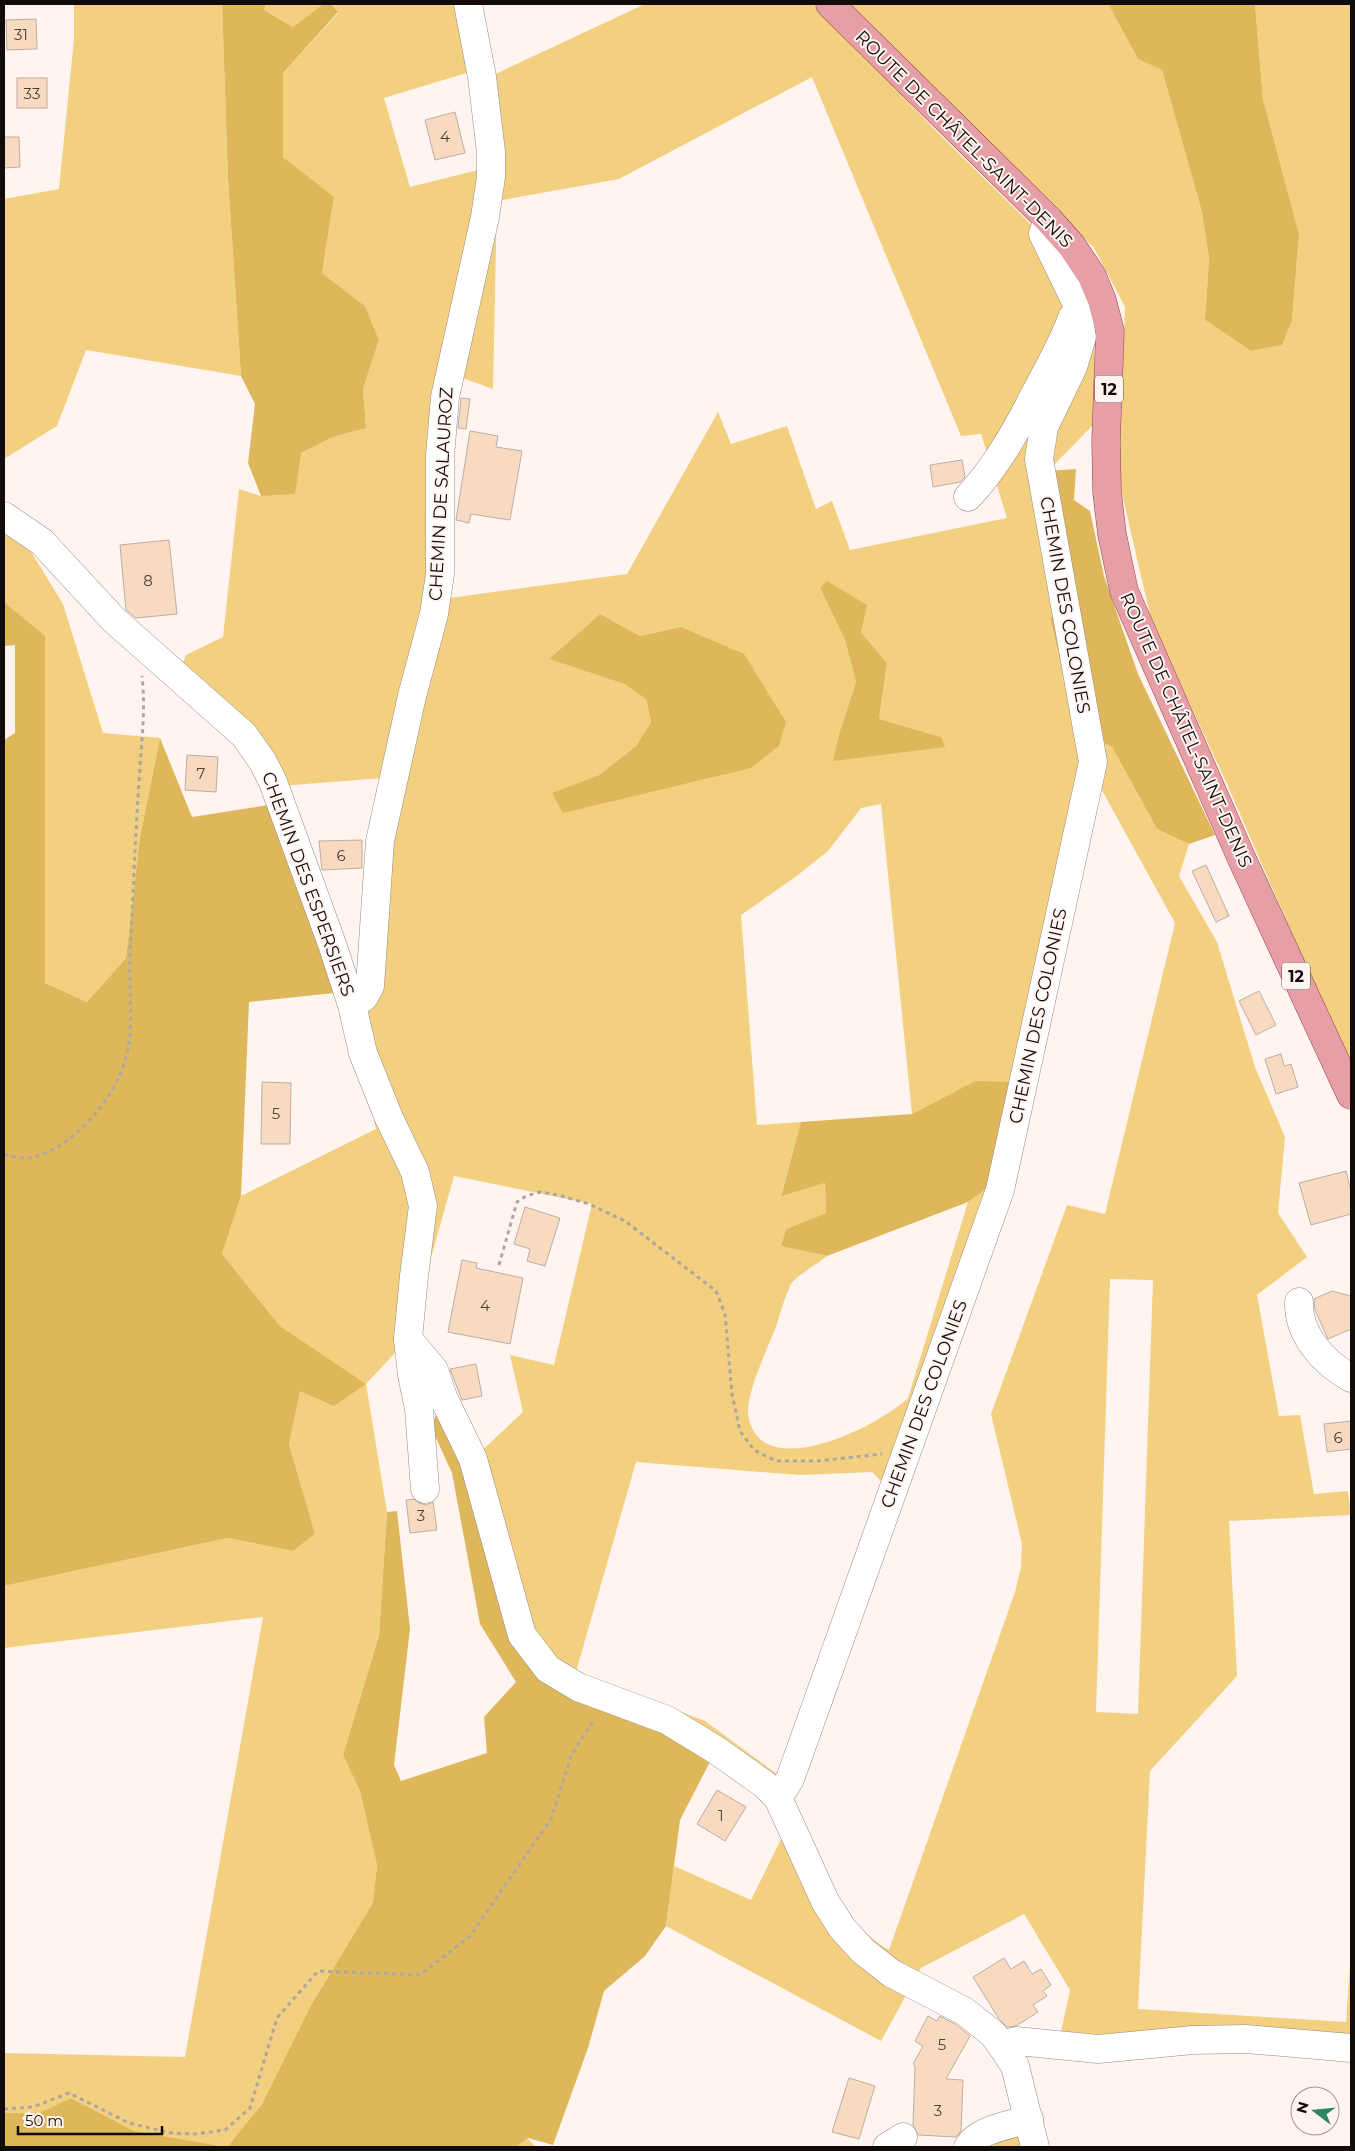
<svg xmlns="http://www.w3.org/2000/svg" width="1355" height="2151" font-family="Montserrat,sans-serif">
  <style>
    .green { fill: #f2d07f; fill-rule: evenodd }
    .forest { fill: #ddb75a }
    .building { fill: #f8dac0; stroke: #bbaea3 }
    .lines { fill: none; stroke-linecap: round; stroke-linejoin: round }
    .minor-casing { stroke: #998984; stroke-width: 29 }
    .major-casing { stroke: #91404a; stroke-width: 29 }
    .path { stroke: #afa6a3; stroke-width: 3; stroke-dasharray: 4 4; stroke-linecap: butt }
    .minor { stroke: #fff; stroke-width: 28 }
    .major { stroke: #e69ea7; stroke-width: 28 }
    .labels { text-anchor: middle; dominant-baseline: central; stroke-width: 4; stroke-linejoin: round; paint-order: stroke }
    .number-label { font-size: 15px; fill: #4b3f37 }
    .shield { fill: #fff4f0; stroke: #58514e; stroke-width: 1 }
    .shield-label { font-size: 16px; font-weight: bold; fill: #110b09 }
    .street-label { font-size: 18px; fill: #110b09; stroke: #fff4f0 }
  </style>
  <rect width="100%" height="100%" fill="#fff4f0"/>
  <!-- green -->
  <g class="green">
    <path d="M74,4H222L228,178L241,376L86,350L57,426L4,459V199L59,189L74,39Z"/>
    <path d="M266,4H323L293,27L264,10Z"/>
    <path d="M331,4H464L473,71L384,98L410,187L498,165L489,77L645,4H814L933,128L1073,266L1094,322L1095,423L1048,471L1075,609L1050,619L1076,729L1112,747L1157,829L1189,844L1179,876L1217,942L1255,1067L1285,1137L1278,1213L1307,1257L1257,1295L1279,1416L1300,1415L1314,1494L1348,1491L1351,1515L1229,1521L1237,1676L1150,1771L1138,2009L1346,2022L1351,1952V2054L1254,2045L1057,2051L1070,1990L1024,1914L921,1968L881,2041L666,1926L674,1866L751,1900L797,1807C817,1857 839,1922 889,1950L1015,1592L1021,1567L1022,1544L991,1414L1067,1205L1105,1214L1175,923L1099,785L1006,1201L885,1485L872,1472L800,1475L636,1462L576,1672L705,1721L777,1774L764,1784L548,1669L473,1459L523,1412L510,1355L554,1365L592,1204L454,1176L408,1339L366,1384L387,1512L379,1634L343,1755L360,1791L377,1865L373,1904L310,2007L262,2104L227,2147L133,2131L71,2098L39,2113H4V2053L185,2057L263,1617L4,1648V1586L228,1538L293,1551L315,1534L289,1444L300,1390L365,1384L280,1326L222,1254L241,1196L376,1129L343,992H361L384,778L280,786L181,668L186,655L223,637L239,489L261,496L301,453L333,437L366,428L363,389L379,340L365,306L322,273L334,198L283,157V73L338,13ZM812,77L961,436L981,434L1007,518L850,550L832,501L816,509L787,426L731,444L718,412L627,574L442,599L454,375L493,389L497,201L619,179ZM820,588L866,605L861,632L887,663L879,719L941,737L840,731L856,682L845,640ZM600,614L640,636L681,627L751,768L553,793L599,775L636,746L651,722L646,699L624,684L549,659ZM881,804L912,1114L975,1081L997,1181L968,1202L908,1398C881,1424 782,1475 754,1432C752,1428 748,1419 748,1414C747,1390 768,1348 777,1324C781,1311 785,1296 791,1284C796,1276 819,1263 827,1256L781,1246L786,1229L826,1213L825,1183L781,1195L801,1122L757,1125L741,915L794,878L828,851L861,808ZM1110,1279L1153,1280L1138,1714L1096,1712Z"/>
    <path d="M844,4H1108L1138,59L1162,70L1202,212L1209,258L1205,320L1251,351L1282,345L1292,321L1299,234L1263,99L1255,4H1351V1069L1227,784L1152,623L1119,481L1125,307L1094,248Z"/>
    <path d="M4,508L63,604L103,733L160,738L140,837L126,958L87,1002L45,983V637L4,602Z"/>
    <path d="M1043,2113L1045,2147H994L993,2140Z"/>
    <path d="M527,2138L536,2147H516Z"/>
  </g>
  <!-- forest -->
  <g class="forest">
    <path d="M222,4H266L264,10L293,27L323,4H331L338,12L283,73V157L334,197L322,273L365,306L379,340L363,389L366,428L333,437L301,453L295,494L261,496L248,463L255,404L241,376L228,178Z"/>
    <path d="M1108,4H1255L1263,99L1299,234L1292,321L1282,345L1251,351L1205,320L1209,258L1202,212L1162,70L1138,59Z"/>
    <path d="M1076,469L1074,500L1090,511L1104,576L1138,674L1215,835L1189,844L1157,829L1112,747L1076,729L1050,618L1075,609L1048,471Z"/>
    <path d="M827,581L867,605L861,632L887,663L879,719L941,737L945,747L833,761L840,731L856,682L845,640L820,588Z"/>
    <path d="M4,602L45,636V983L87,1002L126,958L140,837L160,738L192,817L281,803L343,992L249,1002L241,1196L222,1254L280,1326L366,1384L334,1406L300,1391L289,1444L315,1534L293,1551L228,1538L4,1586V740L15,733V645L4,646Z"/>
    <path d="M600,614L640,636L681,627L744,654L786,722L779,746L751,768L563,813L552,793L599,775L636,746L651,722L646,699L624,684L549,659Z"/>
    <path d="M975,1081L1017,1082L997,1181L968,1202L827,1256L781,1246L786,1229L826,1213L825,1183L781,1196L801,1122L912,1114Z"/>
    <path d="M443,1398L548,1669L716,1750L680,1820L666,1926L645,1956L604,1991L588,2048L553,2145L528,2138L516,2147H4V2113H39L71,2098L134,2131L227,2147L262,2104L310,2007L373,1903L377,1865L360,1791L343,1755L379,1635L387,1512L397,1511L410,1629L394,1765L401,1781L487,1753L484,1717L516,1682L480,1624L452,1473L431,1427Z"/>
  </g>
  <!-- building -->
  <g class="building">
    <path d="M36,19L37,49L7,50L6,20Z"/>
    <rect x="17" y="78" width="30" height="30"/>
    <path d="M455,112L465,153L435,160L425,120Z"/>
    <path d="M4,137H19L20,167L4,168Z"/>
    <path d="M461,398L470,399L466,429L458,428Z"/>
    <path d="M470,431L498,436L496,447L522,451L510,520L471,514L469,523L456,520Z"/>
    <path d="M962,460L965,477L960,482L933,487L930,465Z"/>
    <path d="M169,540L177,614L136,618L126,610L120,545Z"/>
    <path d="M187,755L218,757L216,792L185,790Z"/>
    <path d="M362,840V868L322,870L319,841Z"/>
    <path d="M1206,865L1229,916L1216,922L1192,871Z"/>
    <path d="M1259,991L1276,1025L1256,1035L1239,1001Z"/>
    <path d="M1281,1054L1284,1066L1291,1064L1298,1087L1276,1094L1265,1059Z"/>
    <path d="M262,1082L291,1083L290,1144H261Z"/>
    <path d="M1346,1171L1351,1191V1214L1311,1225L1299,1183Z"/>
    <path d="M525,1207L560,1218L545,1266L527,1261L530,1249L514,1244Z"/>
    <path d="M462,1260L477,1263L476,1268L523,1278L510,1344L448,1332Z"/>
    <path d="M1332,1291L1351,1296V1329L1328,1339L1315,1310L1314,1299Z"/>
    <path d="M476,1364L482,1396L462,1400L450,1369Z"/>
    <path d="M1351,1421V1449L1327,1452L1324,1424Z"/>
    <path d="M414,1499L419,1503L426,1505L433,1502L437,1530L410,1533L406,1500Z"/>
    <path d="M717,1790L746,1807L725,1841L697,1824Z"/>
    <path d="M1004,1958L1011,1969L1024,1961L1032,1974L1041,1969L1051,1985L1043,1991L1047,1996L1033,2005L1038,2012L1016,2026L1007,2027L999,2019L973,1977Z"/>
    <path d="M928,2016L937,2021L940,2016L955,2024L970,2036L946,2079L963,2080L961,2131L956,2137L918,2135L913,2125L915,2066L913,2064L923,2046L915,2041Z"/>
    <path d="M849,2078L875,2086L859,2139L832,2132Z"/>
  </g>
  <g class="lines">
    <!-- minor casing -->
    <g class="minor-casing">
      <g id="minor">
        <path d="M968,497C997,466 1016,431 1035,394C1048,369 1062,345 1072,318"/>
        <path d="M4,516L42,542L114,620L244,735L263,762L273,782L332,944L352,1005L363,1053L389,1118L415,1172L423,1206L414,1276L408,1339L434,1370L443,1397L473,1459L522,1635L548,1669L578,1687L667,1720L716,1750L764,1784L778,1798L825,1901L842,1928L863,1951L891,1973L964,2011L993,2034L1001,2045L1015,2066L1035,2147"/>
        <path d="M352,1005L364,997L370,986L380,841L412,696L434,614L440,574V456L445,397L485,217L491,177V152L482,77L468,4"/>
        <path d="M1299,1302C1298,1335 1324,1363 1351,1378"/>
        <path d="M408,1339L412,1375L419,1409L425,1489"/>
        <path d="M778,1798L790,1779L1000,1190L1093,762L1039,459L1044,427L1073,367L1082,337L1076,302L1043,234L1048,219"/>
        <path d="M1001,2045L1016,2041L1098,2049L1193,2040L1246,2039L1351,2048"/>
        <path d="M887,2147L903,2137"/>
        <path d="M968,2147C978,2129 1011,2125 1029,2119"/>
      </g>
    </g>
    <!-- major casing -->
    <g class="major-casing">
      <path id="major" d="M830,4L1048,219L1072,246L1092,276L1102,300L1110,331L1106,441L1107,492L1112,534L1124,591L1241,857L1351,1095"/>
    </g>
    <!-- path -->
    <g class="path">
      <path d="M4,1155C13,1156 25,1160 34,1157C71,1147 107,1107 121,1072C137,1035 128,995 130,956C133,898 135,840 139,782C141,744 146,714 142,676"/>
      <path d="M499,1265L517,1202L526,1196L540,1192L558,1195L589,1204L625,1221L716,1291L725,1314L732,1394L740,1431L754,1450L776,1461H818L882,1454"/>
      <path d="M4,2109L33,2107L69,2093L129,2123L171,2133L195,2134L225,2130L250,2108L277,2018L318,1971L420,1975L470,1936L551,1819L571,1756L595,1718"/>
    </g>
    <!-- minor -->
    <use href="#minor" class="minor"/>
    <!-- major -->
    <use href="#major" class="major"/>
  </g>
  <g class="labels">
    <!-- number labels -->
    <g class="number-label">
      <text x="21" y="34">31</text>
      <text x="32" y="93">33</text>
      <text x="445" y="136">4</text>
      <text x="148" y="580">8</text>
      <text x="201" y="773">7</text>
      <text x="341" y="855">6</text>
      <text x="276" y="1113">5</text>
      <text x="485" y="1305">4</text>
      <text x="1338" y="1437">6</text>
      <text x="421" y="1515">3</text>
      <text x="721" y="1815">1</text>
      <text x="942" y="2044">5</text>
      <text x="938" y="2110">3</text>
    </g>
    <!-- shield labels -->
    <g class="shield">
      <rect x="1095" y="375.5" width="28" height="27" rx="4"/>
      <rect x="1282" y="962.5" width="28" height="27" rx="4"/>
    </g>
    <g class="shield-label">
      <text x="1109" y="389">12</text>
      <text x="1296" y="976">12</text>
    </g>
    <!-- street labels -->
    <g class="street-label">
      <text transform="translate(964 139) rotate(45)">ROUTE DE CHÂTEL-SAINT-DENIS</text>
      <text transform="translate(441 494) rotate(-87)">CHEMIN DE SALAUROZ</text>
      <text transform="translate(1065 605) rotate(80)">CHEMIN DES COLONIES</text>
      <text transform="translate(1186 730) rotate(66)">ROUTE DE CHÂTEL-SAINT-DENIS</text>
      <text transform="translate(308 884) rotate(70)">CHEMIN DES ESPERSIERS</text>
      <text transform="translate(1038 1016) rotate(-78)">CHEMIN DES COLONIES</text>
      <text transform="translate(924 1404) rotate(-70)">CHEMIN DES COLONIES</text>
    </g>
  </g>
  <!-- border -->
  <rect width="1355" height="2151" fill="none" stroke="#110b09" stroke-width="10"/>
  <!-- north arrow -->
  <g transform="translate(1315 2111) rotate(286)"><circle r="24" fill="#fff4f0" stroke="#a09794"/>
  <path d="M0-4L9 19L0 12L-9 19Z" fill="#2b8860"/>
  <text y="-8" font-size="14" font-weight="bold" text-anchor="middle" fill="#110b09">N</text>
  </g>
  <!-- scale -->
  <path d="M18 2126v8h144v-8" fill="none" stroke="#110b09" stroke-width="2.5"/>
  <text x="25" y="2126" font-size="15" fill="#110b09" stroke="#fff4f0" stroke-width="4" paint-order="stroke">50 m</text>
</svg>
